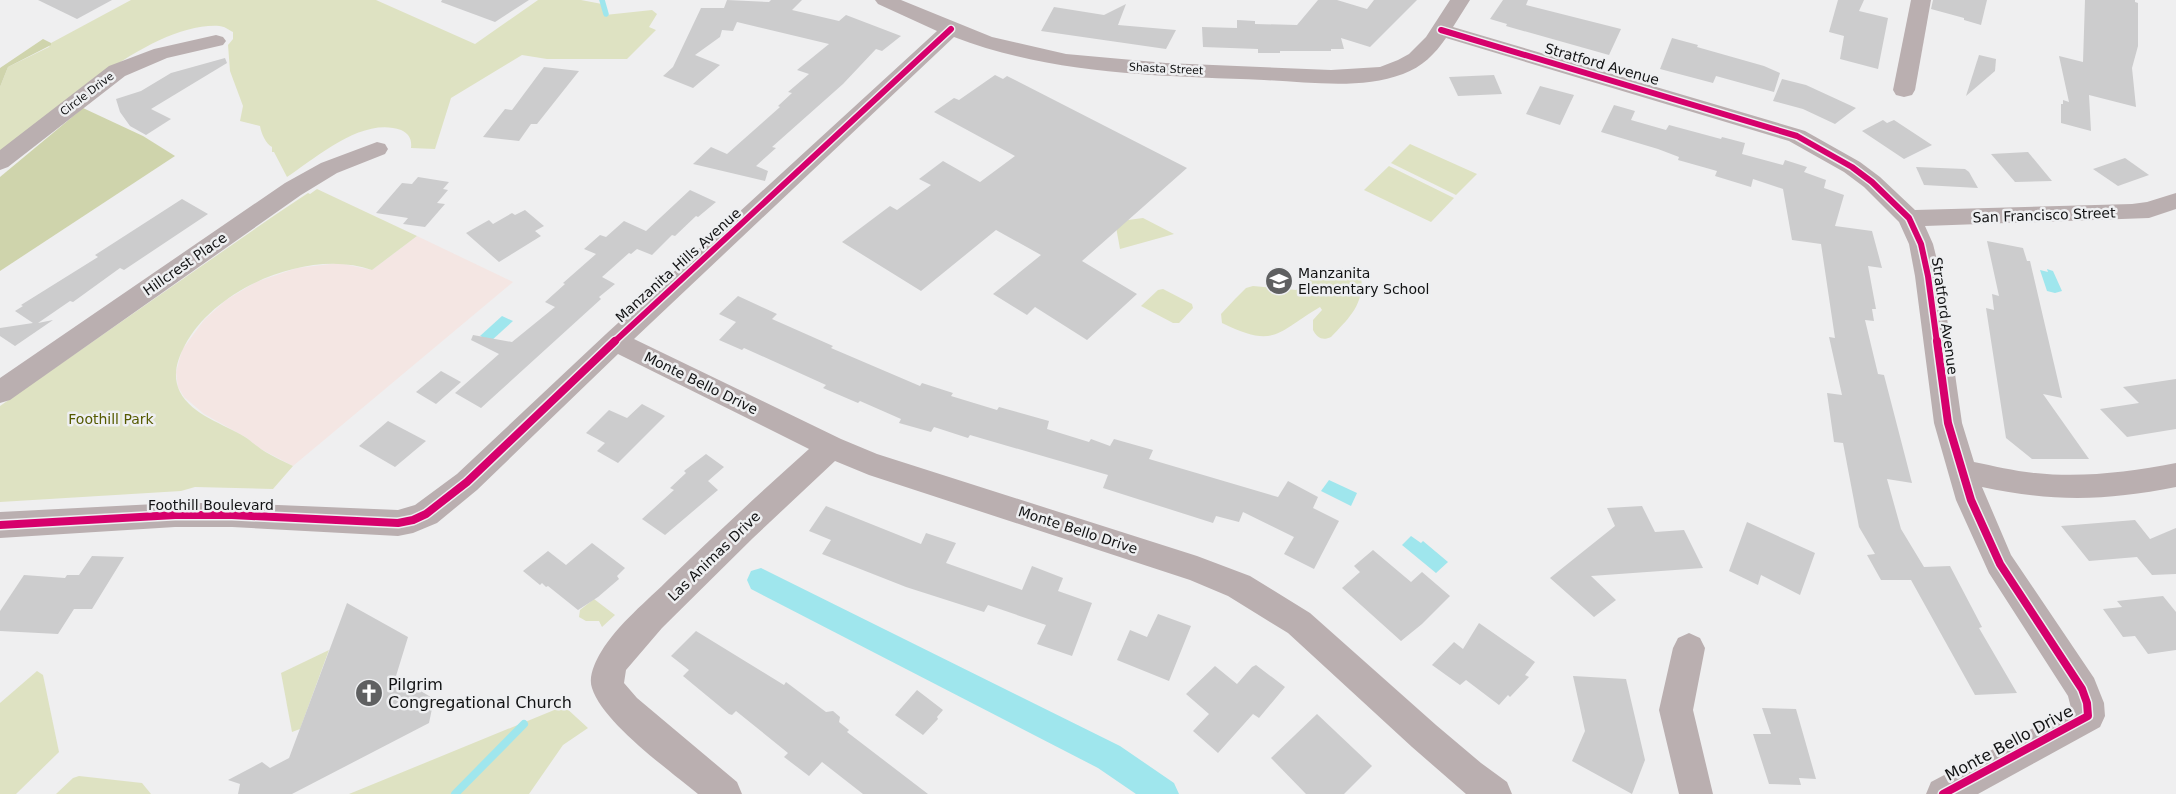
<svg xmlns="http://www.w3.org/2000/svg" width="2176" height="794" font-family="'DejaVu Sans',sans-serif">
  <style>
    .industrial { fill: #f4e6e3 }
    .green { fill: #dee2c2 }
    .forest { fill: #cfd4ac }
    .water { fill: #9fe6ed }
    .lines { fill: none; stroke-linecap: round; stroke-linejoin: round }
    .stream-far1 { stroke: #9fe6ed; stroke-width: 5.5 }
    .stream { stroke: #9fe6ed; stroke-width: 8 }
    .canal { fill: #9fe6ed; fill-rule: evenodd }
    .building { fill: #cccccd }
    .minor { fill: #baafb0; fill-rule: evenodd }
    .cycleway-far1-casing { stroke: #eeeff1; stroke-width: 9 }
    .cycleway-casing { stroke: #eeeff1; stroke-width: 11 }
    .cycleway-far1 { stroke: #d6006c; stroke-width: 6 }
    .cycleway { stroke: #d6006c; stroke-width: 8 }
    .labels { text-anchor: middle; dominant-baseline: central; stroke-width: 5; stroke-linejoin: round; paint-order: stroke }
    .far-street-label { font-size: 11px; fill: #121314; stroke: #eeeff1 }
    .street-label { font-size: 14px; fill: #121314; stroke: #eeeff1 }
    .poi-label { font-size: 14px; fill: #121314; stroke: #eeeff1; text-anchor: start }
    .park-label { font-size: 14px; fill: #555a00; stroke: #eeeff1 }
    .near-poi-label { font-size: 16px; fill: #121314; stroke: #eeeff1; text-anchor: start }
    .near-street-label { font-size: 16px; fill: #121314; stroke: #eeeff1 }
  </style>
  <rect width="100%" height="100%" fill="#efeff0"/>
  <!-- industrial -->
  <path class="industrial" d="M417,236L513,282L293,466L257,447L247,438L204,414L184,397L178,387L176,372L182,350L204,320L226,300L256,282L297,268L339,263L372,270Z"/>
  <!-- green -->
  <g class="green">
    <path d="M131,0H376L475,44L538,0H581L602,4L605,15L652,10L657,14L649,27L656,30L627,59H547L522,55L451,98L435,149L411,148C412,139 409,134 401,130C363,116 317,157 287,177L274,152H272V147C266,144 261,133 260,126L240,121L243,106L230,71L228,45L233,39V32C229,30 224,26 219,26C150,22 52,114 0,156V87L8,67L49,47L51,43Z"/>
    <path d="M1410,144L1477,174L1456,195L1391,163Z"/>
    <path d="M1389,166L1454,198L1431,222L1364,190Z"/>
    <path d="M317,189L417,236L372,270C310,248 216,287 185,345C177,360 172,376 180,392C192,415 224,424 245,437C249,439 252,443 257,446C267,454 281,460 293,466L273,489L195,487L181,491L0,502V406L275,215L308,193L310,194Z"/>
    <path d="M1143,218L1174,234L1120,249L1116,227L1128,220Z"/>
    <path d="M1323,268L1351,269L1361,275C1365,304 1349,318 1331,337C1323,341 1317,338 1313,330V320L1322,310L1320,307C1276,333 1275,349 1222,323L1221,314L1236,298L1246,288L1253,286L1296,290Z"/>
    <path d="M1163,289L1192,304L1193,308L1179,323H1173L1141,306L1158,290Z"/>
    <path d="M594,599L615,615L602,627L599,621H586L579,617L580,610Z"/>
    <path d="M329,650L300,729L292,732L281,673Z"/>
    <path d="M37,671L43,675L59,752L16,794H0V703Z"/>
    <path d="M564,706L588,728L563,745L529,794H349Z"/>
    <path d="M79,776L142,783L151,794H56L73,778Z"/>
  </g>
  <!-- forest -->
  <g class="forest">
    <path d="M43,39L51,43V45L8,67L0,87V68Z"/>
    <path d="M83,108L143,136L175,156L0,271V177Z"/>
  </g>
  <!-- water -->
  <g class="water">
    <path d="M2047,269L2053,271L2062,291L2055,293L2047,291L2040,270L2048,272Z"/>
    <path d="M502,316L513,321L491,341L480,336Z"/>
    <path d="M1329,480L1357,493L1351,506L1321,491Z"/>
    <path d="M1411,536L1421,543L1423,541L1448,562L1436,573L1402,545Z"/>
  </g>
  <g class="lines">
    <!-- stream-far1 -->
    <path class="stream-far1" d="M602,0L606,14"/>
    <!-- stream -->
    <path class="stream" d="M455,794L524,724"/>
    <!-- canal -->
    <path class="canal" d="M761,568L1120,746L1174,783L1179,794H1136L1098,768L751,589L747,580L751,571Z"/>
  </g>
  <!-- building -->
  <g class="building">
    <path d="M38,0H112L77,19Z"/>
    <path d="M442,0H529L495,22L441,2Z"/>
    <path d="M727,0L769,2L771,0H802L792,10L839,21L846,15L901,36L882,51L876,49L843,84L772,147L776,148L756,166L768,171L765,181L693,164L711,147L727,154L780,107L778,106L792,93L788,92L809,74L797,70L829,44L737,22L733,31L722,30L720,37L695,55L720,65L693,88L663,76L673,67L701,8H724Z"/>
    <path d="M1318,0H1337L1367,9L1374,0H1417L1370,47L1341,38L1344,49H1331V51H1280V53H1258V49L1203,47L1202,27L1237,28V20L1255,21V24L1297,25Z"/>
    <path d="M1503,0H1528L1526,5L1621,29L1609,55L1506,26L1507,24L1490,19Z"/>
    <path d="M1838,0H1864L1859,11L1888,18L1878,69L1840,59L1844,36L1829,32Z"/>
    <path d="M1933,0H1987L1981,25L1964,20V18L1931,9Z"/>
    <path d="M2085,0H2135V2L2138,3V46L2132,68L2136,107L2089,95L2091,131L2061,123V104H2063V100L2069,102L2059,56L2083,62Z"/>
    <path d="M1126,4L1118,25L1176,30L1166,49L1041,31L1054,7L1104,15Z"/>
    <path d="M1672,38L1698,45L1697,47L1764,66L1780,73L1774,92L1716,76L1713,83L1660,69Z"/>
    <path d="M1979,55L1996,59L1995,71L1966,96Z"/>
    <path d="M225,58L227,63L151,109L171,119L146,135L130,126L120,112L116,99L141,91L171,73Z"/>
    <path d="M544,67L579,71L537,124H531L519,141L483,137L505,109L512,110Z"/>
    <path d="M995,75L1003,79L1007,76L1187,168L1082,261L1137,294L1087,340L1035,307L1027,315L993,294L1041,255L996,230L921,291L842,242L890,206L897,210L931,185L919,179L943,161L980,182L1015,156L934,112L954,98L959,100Z"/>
    <path d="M1494,75L1502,94L1458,96L1449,77Z"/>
    <path d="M1782,79L1806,85L1856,108L1835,124L1803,109L1773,101Z"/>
    <path d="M1540,86L1574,95L1560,125L1526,114Z"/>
    <path d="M1614,105L1635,111L1631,120L1666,130L1669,125L1721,139L1722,137L1745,143L1742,154L1783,165L1785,160L1807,167L1804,172L1826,180L1824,188L1844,195L1835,226L1872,231L1882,268L1868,266L1876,309H1872L1874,321L1865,320L1878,374L1884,375L1912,483L1887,479L1901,529L1924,567L1950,566L1982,627L1979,628L2017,693L1975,695L1911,580H1881L1867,555L1875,554L1859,527L1843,443L1834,442L1827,393L1842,395L1829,337L1835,338L1821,244L1792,240L1783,189L1753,179L1751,187L1715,176L1717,171L1678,160L1679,157L1658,149L1601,132Z"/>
    <path d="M1883,120L1887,123L1894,120L1932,145L1904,159L1862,131Z"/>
    <path d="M2028,152L2052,181L2015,182L1991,154Z"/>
    <path d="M2125,158L2149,175L2118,186L2093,169Z"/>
    <path d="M1916,167L1965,169L1969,172L1978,188L1924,185Z"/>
    <path d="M418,177L449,182L443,189L448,190L437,203L445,204L425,227L403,224L408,218L376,213L402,183L412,184Z"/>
    <path d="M690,190L716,202L698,217L696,216L675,236L672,235L652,255L637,249L631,254L629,253L602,277L615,284L599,297L601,299L481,408L455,393L499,354L471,340L473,335L512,342L555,307L545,302L565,284L563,283L596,254L584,249L600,235L606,237L624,221L646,231Z"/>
    <path d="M182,199L208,214L124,270L120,268L73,302L70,301L38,323L53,320L15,346L0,336V328L33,323L15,311L23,306L21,305L98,257L95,255Z"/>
    <path d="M525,210L544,226L535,231L541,236L499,262L466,233L489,220L493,224L512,213L515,215Z"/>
    <path d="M1987,241L2023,248L2027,261H2030L2062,398L2043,394L2089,459H2032L2006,438L1986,308L1994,310L1992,294L1999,296Z"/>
    <path d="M738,296L777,314L772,319L833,346L831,348L920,386L922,383L953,393L951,396L997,410L999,407L1049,421L1047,429L1089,442L1091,439L1110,446L1114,439L1153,450L1149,459L1278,497L1288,481L1318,497L1313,508L1339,521L1314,569L1284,554L1294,537L1243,512L1239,522L1216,516L1213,523L1103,488L1108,475L970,435L968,438L934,427L931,432L899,423L901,419L860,401L858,403L823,388L826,385L744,348L742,350L719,340L736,322L719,314Z"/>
    <path d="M441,371L461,382L436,404L416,392Z"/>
    <path d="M2176,379V429L2127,437L2100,409L2139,403L2123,387Z"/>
    <path d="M642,404L665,416L618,463L597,451L605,443L586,433L609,410L627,418Z"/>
    <path d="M388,421L426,441L395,467L359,446Z"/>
    <path d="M706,454L724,467L708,481L718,490L665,535L642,519L674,490L670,488L686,473L684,471Z"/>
    <path d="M826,506L921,544L926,533L956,543L946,563L1022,590L1032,566L1063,578L1058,591L1092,603L1072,656L1037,644L1046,625L988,605L984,612L906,587L822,554L831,540L809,531Z"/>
    <path d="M1642,506L1655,532L1684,530L1703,568L1591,576L1616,600L1594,617L1550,578L1615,526L1607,508Z"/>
    <path d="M2135,520L2150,539L2176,528V574L2152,575L2137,557L2089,561L2061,526Z"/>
    <path d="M1747,522L1815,553L1800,595L1761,575L1758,585L1729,571Z"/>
    <path d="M592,543L625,568L617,576L619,579L598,597L578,610L548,586L546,587L542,583L540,585L523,571L548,551L566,565Z"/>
    <path d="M1373,550L1411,582L1422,572L1450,596L1422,624L1401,641L1342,588L1360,572L1354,566Z"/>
    <path d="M92,556L124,557L92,609H74L58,634L0,631V611L24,575L65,578L67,575H79Z"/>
    <path d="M2163,596L2176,612V650L2148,654L2135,636L2123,637L2103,609L2122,607L2117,601Z"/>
    <path d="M347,603L408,637L396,676L434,699L429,723L292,794H238L240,784L228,780L262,762L270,768L289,758Z"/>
    <path d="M1158,614L1191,626L1169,681L1117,660L1130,630L1147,637Z"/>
    <path d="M1479,623L1535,662L1525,675L1529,677L1510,697L1508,695L1499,705L1466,680L1460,685L1432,665L1454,642L1463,649Z"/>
    <path d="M696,631L784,685L786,682L826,712L833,711L840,717L839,722L849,730L847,732L928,794H863L822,762L809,776L784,757L788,753L736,711L732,715L729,714L683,676L689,670L671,656Z"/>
    <path d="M1256,665L1285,687L1259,718L1253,714L1218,753L1193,731L1209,714L1186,694L1215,666L1237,684L1252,667Z"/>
    <path d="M1573,676L1626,679L1645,760L1632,794L1572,761L1585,731Z"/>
    <path d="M917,690L943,710L937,717L938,719L923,735L895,715Z"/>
    <path d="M1762,708L1796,709L1816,779L1799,778L1801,785L1769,784L1753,734H1771Z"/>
    <path d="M1317,714L1372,766L1344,794H1306L1271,758Z"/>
  </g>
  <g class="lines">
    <!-- minor -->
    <g class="minor">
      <path d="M875,0H901L992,37L1066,54L1166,63L1331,70L1380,67L1398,60L1409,54L1426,37L1450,0H1470L1453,27L1805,131L1860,162L1880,177L1915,210L2132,204L2147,202L2176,193V209L2149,218L1925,226L1933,244L1941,276L1962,423L1974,462C1994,466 2014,471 2035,473C2082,478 2129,472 2176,463V487C2106,501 2052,502 1982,487L2011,555L2094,678L2104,703L2105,716L2100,727L1978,794H1926L1931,782L2071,708L2068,696L1989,573L1956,500L1934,423L1915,276L1909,244L1899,222L1864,187L1844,172L1789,141L1446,38C1435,54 1422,67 1403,74C1360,90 1309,82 1264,80C1160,76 1053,75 954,37L634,339L841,439L877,454L1197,556L1250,576L1310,613L1436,725L1481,763L1507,782L1512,794H1466L1412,747L1288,633L1228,596L1190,580L869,475L835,461L753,538L662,628L626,670L624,683L637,698L737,782L742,794H698C669,770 603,723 592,688C588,677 595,662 601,652C618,624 647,601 670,578C716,534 762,491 809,449L618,354L477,490L437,523L413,533L398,536L232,527H175L0,538V512L175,503H232L398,510L415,505L457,474L606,334L937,31L878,4Z"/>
      <path d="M1911,0H1931L1915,90L1912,95L1904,97L1896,95L1893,90Z"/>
      <path d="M216,35L223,37L226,41L223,45L167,58L125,76L8,167L0,170V150L109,66L154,49Z"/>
      <path d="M377,142L385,144L388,149L385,154L337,173L301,195L10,400L0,403V378L285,183L321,163Z"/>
      <path d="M1689,633L1700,638L1705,648L1693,710L1713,794H1679L1659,710L1673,648L1678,638Z"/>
    </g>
    <!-- cycleway-far1 casing -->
    <g class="cycleway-far1-casing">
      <g id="cycleway-far1">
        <path d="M1441,30L1797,136L1852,167L1872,182L1909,218L1921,244L1928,276L1937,343"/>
        <path d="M613,343L951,29"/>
      </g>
    </g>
    <!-- cycleway casing -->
    <g class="cycleway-casing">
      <g id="cycleway">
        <path d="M1937,341L1948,423L1971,500L2000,564L2082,689L2087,703L2088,716L1943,794"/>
        <path d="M0,525L175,515H232L398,523L413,520L426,514L467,482L615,341"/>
      </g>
    </g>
    <!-- cycleway-far1 -->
    <use href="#cycleway-far1" class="cycleway-far1"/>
    <!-- cycleway -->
    <use href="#cycleway" class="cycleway"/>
  </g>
  <!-- icons -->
  <defs>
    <g id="school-disc" transform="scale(1.4375)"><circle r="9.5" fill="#5f6061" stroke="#eeeff1"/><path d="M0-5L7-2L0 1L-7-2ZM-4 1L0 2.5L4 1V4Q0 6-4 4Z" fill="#fff"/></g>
    <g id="church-disc" transform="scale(1.4375)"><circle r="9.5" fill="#5f6061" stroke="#eeeff1"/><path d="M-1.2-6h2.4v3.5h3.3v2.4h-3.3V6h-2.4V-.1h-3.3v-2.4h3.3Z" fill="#fff"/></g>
  </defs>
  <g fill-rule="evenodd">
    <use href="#school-disc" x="1279" y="281"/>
    <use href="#church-disc" x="369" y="693"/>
  </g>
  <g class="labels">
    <!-- far-street labels -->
    <g class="far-street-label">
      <text transform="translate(1166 69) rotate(3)">Shasta Street</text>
      <text transform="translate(87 94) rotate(-37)">Circle Drive</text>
    </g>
    <!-- street labels -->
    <g class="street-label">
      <text transform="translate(1602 64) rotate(16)">Stratford Avenue</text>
      <text transform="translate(2044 215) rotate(-2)">San Francisco Street</text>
      <text transform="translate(185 264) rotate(-35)">Hillcrest Place</text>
      <text transform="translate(678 265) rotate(-42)">Manzanita Hills Avenue</text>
      <text transform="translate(1945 316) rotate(82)">Stratford Avenue</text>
      <text transform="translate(701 383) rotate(26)">Monte Bello Drive</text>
      <text x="211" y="505">Foothill Boulevard</text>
      <text transform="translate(1078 530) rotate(18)">Monte Bello Drive</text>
      <text transform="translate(714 556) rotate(-44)">Las Animas Drive</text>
    </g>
    <!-- poi labels -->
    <g class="poi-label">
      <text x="1298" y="273">Manzanita<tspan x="1298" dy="16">Elementary School</tspan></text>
    </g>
    <!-- park labels -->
    <g class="park-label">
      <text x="111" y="419">Foothill Park</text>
    </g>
    <!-- near-poi labels -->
    <g class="near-poi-label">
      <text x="388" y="684">Pilgrim<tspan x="388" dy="18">Congregational Church</tspan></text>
    </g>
    <!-- near-street labels -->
    <g class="near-street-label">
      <text transform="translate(2009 743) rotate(-28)">Monte Bello Drive</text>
    </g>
  </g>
</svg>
